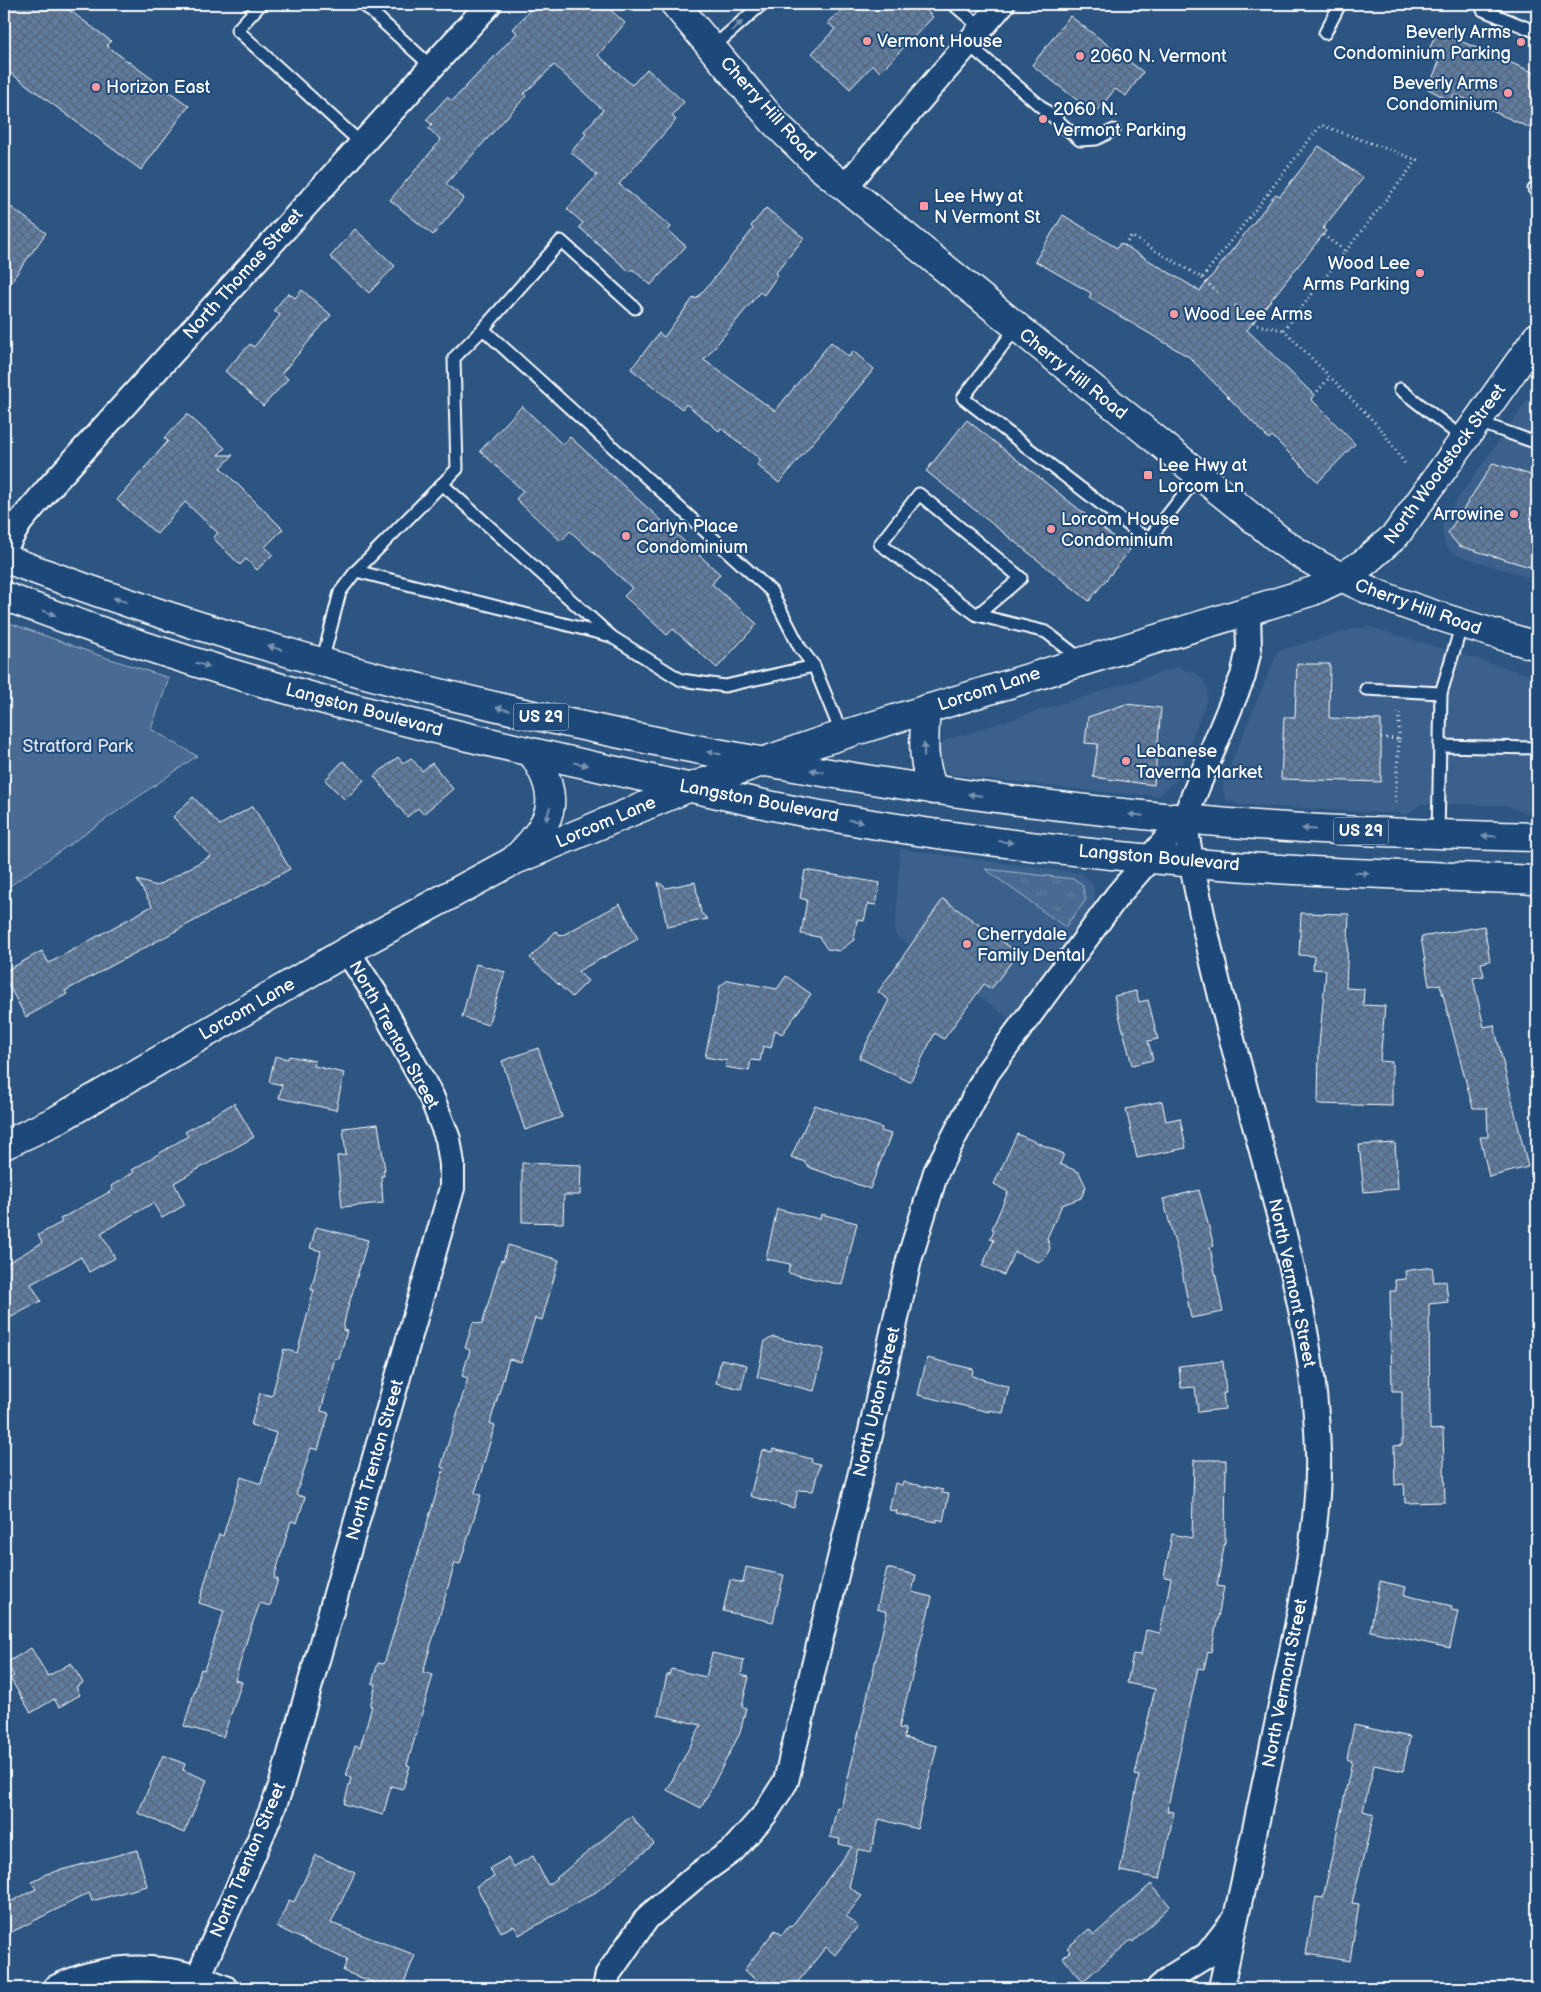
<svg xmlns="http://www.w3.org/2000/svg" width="1541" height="1992" font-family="'Balsamiq Sans',sans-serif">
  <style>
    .built { fill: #3b618b }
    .grass { fill: url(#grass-tufts); stroke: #a4b5c8 }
    .green { fill: #486b92; stroke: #a4b5c8 }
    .building { fill: url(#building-cross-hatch); stroke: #fff }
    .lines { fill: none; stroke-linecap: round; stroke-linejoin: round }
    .lane-casing { stroke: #fff; stroke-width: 15 }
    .street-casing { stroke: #fff; stroke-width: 28 }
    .secondary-casing { stroke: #fff; stroke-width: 31 }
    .primary-casing { stroke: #fff; stroke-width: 31 }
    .path { stroke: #fff; stroke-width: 3; stroke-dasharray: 1 4; stroke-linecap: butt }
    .lane { stroke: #1f4a7a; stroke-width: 11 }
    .street { stroke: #1f4a7a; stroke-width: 24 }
    .secondary { stroke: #1f4a7a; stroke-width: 28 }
    .primary { stroke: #1f4a7a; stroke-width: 28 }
    .oneway { fill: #7992af }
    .poi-dot { fill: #ff9aa2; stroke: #1f4a7a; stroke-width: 2 }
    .labels { text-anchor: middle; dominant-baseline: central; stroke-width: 4; stroke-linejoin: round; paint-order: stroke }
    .shield { fill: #1f4a7a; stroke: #bcc9d7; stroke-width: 1 }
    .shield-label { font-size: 16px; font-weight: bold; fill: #fff }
    .poi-label { font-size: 18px; fill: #fff; stroke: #1f4a7a; text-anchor: start }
    .street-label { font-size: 18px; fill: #fff; stroke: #1f4a7a }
    .park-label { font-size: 18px; fill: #dae1e9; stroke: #1f4a7a }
  </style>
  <defs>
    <pattern id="grass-tufts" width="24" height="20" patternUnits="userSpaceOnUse" patternTransform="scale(1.25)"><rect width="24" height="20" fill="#486b92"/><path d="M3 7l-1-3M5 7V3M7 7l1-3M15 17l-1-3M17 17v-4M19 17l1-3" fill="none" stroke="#6381a2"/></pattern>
    <pattern id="building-cross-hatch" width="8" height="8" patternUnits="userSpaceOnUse" patternTransform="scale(1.25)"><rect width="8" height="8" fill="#5e7c9f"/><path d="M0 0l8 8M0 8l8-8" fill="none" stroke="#56667a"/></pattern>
  </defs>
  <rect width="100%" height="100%" fill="#2c5582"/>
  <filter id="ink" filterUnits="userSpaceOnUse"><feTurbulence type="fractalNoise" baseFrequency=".02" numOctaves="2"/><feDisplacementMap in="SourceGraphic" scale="10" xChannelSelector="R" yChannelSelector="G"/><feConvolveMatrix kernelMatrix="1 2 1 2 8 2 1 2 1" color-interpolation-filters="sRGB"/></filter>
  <g filter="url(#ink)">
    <!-- built -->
    <g class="built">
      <path d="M1537,387V580L1454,554L1445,545L1442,527L1445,517Z"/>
      <path d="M1370,627L1537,677V817L1504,805L1421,804L1408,814H1402L1240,805L1227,800L1224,796L1223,782L1278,651L1355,628Z"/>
      <path d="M1178,667L1196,673L1204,681L1208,690L1207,699L1176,780L1158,796L1103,792L954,775L945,772L937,765V749L946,740Z"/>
      <path d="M900,849L1078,873L1082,874L1092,884L1095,899L1091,909L1010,1019L895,935Z"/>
    </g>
    <!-- grass -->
    <path class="grass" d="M985,869L1074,879L1082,884L1086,900L1065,927Z"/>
    <!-- green -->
    <path class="green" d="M4,621L101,656L169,678L151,729L197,756L4,890Z"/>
    <!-- building -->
    <g class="building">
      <path d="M4,4H61L111,41L107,46L189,106L141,170L4,68Z"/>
      <path d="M535,4H604L625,23L598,55L632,85L647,69L684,102L672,116L676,120L619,184L671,227L668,231L686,246L651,285L632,269L630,272L579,227L583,223L567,209L597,175L571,152L586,134L584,131L603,110L554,65L524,94L526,96L446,184L464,198L433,235L390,200L441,140L428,128L432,124L426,120L447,97L452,101L517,33L513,29Z"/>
      <path d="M847,4H920L933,17L880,72L873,65L850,89L812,53L835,29L828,23Z"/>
      <path d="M1070,16L1143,72L1126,96L1115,89L1095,114L1032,65Z"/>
      <path d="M1440,25L1461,35L1458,40L1537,74V131L1454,94L1451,101L1428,89L1439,62L1426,56Z"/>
      <path d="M1319,146L1363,178L1323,228L1326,231L1247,330L1314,395L1311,399L1355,444L1318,482L1272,436L1269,439L1189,357L1089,298L1091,293L1035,261L1063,215L1117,248L1120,243L1200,291L1276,194L1280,196Z"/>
      <path d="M4,202L46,233L4,291Z"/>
      <path d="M766,208L804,238L775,274L778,275L764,295L760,292L704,360L775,411L831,342L849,357L853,351L874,369L779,483L757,465L761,460L721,428L719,431L686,404L682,409L631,369L659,333L664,337L694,297L696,299L712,281L753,229L751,226Z"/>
      <path d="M355,229L395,266L369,293L330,257Z"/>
      <path d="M302,290L331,315L282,373L288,379L263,406L225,371L250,344L254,347L280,315L274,310L288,293L295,298Z"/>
      <path d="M522,406L563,445L570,437L720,574L712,584L757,624L717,668L673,629L667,635L624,596L632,588L570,531L561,541L516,499L523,491L480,451Z"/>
      <path d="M187,414L225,448L218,455H233L221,468L283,529L265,547L273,554L257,570L246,559L240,565L213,538L218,533L185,502L157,534L117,500L168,441L164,438Z"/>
      <path d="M967,420L1130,550L1089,601L926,471Z"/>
      <path d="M1493,463L1537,477V569L1459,546L1448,533Z"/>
      <path d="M1297,664H1330L1329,718L1381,720V782L1281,779L1284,717H1295Z"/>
      <path d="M1126,704L1161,708L1154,785L1093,777L1098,744L1085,743L1088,717Z"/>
      <path d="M398,757L403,763L411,758L422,771L432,763L453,789L423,814L418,808L407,817L374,776Z"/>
      <path d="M343,761L364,780L345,800L325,780Z"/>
      <path d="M193,797L220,825L253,806L290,869L65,991L67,994L26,1017L4,977V972L42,951L49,963L152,906L137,880L157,886L211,856L173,817Z"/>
      <path d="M805,870L880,883L876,905L868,904L864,921L857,920L854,940L839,951L827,949L819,937L801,934L807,900L800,898Z"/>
      <path d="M658,882L666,888L695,882L701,913L708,919L667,927Z"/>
      <path d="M943,899L1018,953L991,989L984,984L944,1039L935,1033L910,1082L859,1058L889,1000L878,992Z"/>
      <path d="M620,904L638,939L578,971L588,981L572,997L530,958L556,931L561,936Z"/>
      <path d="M1301,913L1349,914L1346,988L1364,989L1363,1005L1385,1006L1380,1061L1392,1062V1106L1318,1104L1319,1045L1326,970L1313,969L1314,956L1299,955Z"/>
      <path d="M1484,926L1490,961L1481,963L1484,976L1473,978L1484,1027L1494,1025L1528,1167L1489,1177L1480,1137H1488L1487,1108H1473L1440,984L1429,986L1421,937Z"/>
      <path d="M476,964L505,972L488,1025L462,1017Z"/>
      <path d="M786,976L811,994L782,1034L775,1030L771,1048L763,1046L760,1061L751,1060L749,1071L725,1067L727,1061L705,1057L720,986L728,980L777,989Z"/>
      <path d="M1136,991L1139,1002L1148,1000L1158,1039L1148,1041L1153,1060L1132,1065L1114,996Z"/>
      <path d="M538,1048L562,1117L525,1130L502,1061Z"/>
      <path d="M275,1056L288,1059L289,1056L315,1061L314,1066L344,1073L336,1110L279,1098L282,1085L269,1082Z"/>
      <path d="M1162,1101L1166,1121L1180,1118L1186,1148L1137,1158L1126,1109Z"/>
      <path d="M234,1103L254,1137L174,1183L185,1205L162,1218L153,1203L101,1233L115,1258L89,1272L81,1257L31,1284L41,1301L4,1321V1265L42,1243L38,1235L62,1222L60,1219L113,1190L111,1186L134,1172L132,1170L188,1136L185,1132Z"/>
      <path d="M815,1105L882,1128L881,1131L891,1134L870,1189L811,1168L805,1164V1162L791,1157Z"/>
      <path d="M378,1124L385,1170H383L384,1176H381L383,1203L342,1207L337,1156L346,1155L343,1128Z"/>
      <path d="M1017,1134L1064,1154L1060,1164L1079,1172L1086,1187L1081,1198L1062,1205L1047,1238L1050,1248L1046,1257L1038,1262L1015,1252L1004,1275L982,1266L994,1240L990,1239L994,1230L992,1229L1008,1192L994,1184Z"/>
      <path d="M1395,1143L1398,1189L1364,1192L1359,1145Z"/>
      <path d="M522,1163L581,1165L580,1195H564L563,1223L522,1222Z"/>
      <path d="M1199,1190L1214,1246L1210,1247L1223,1312L1191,1318L1180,1261L1163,1199Z"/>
      <path d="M777,1209L820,1219L821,1214L857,1223L842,1285L788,1273L790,1264L766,1259Z"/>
      <path d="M316,1227L368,1240L346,1314L343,1330L347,1331L339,1359L335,1358L321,1411L329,1413L318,1450L311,1448L296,1495L305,1497L297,1523L291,1521L274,1578L278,1579L270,1606L260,1603L249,1633L235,1680L242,1682L223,1737L184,1726L201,1669L204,1670L224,1611L199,1603L219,1534L223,1536L241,1477L261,1484L276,1433L251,1425L260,1393L272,1396L284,1349L297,1353L314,1290H311L321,1251L310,1248Z"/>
      <path d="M508,1245L559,1260L542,1320L535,1318L521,1362L509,1359L490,1423L495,1425L475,1493L481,1495L460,1564L455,1563L423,1672L433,1675L407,1765L410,1766L403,1789L391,1786L383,1815L344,1804L351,1778L346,1776L355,1745L360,1747L372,1706H370L376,1684L372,1683L378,1663L384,1664L444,1468L441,1467L468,1378L462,1376L470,1350L465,1348L473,1322L482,1324L501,1260L503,1261Z"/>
      <path d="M1432,1267L1434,1282L1446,1281L1448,1302L1429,1304L1430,1430L1443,1429L1445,1502L1405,1503L1404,1484L1395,1485L1394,1446L1402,1445V1391H1392L1390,1291H1396L1395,1280L1406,1279L1405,1271Z"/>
      <path d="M774,1337L824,1349L814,1391L757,1377L765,1341Z"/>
      <path d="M927,1358L973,1369L972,1376L1009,1387L1003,1413L989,1410V1412L918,1395Z"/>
      <path d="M721,1359L747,1365L741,1389L716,1383Z"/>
      <path d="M1223,1361L1226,1393H1223L1225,1409L1198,1412L1195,1387L1181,1388L1179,1366Z"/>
      <path d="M773,1449L812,1459L811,1462L820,1464L813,1491L798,1490L794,1508L750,1496L762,1450L772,1452Z"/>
      <path d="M1194,1460H1226L1225,1541L1217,1586L1224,1587L1211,1652L1208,1651L1204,1669L1198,1668L1167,1811L1174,1812L1160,1879L1120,1871L1139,1776L1135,1775L1155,1689L1127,1683L1133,1654L1141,1655L1146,1630L1160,1633L1171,1578L1164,1577L1172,1534L1192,1538Z"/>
      <path d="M903,1482L943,1490L942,1493L949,1494L943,1521L937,1519V1522L896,1514L897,1511L889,1510L895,1483L902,1485Z"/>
      <path d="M746,1567L784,1575L773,1622L723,1611L730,1580L743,1583Z"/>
      <path d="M887,1568L916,1575L912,1592L932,1597L899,1728L905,1729L904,1738L937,1746L917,1829L879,1819L871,1852L858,1849L849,1887L862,1896L846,1916L858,1926L835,1955L826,1947L793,1988H767L744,1970L775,1930L782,1935L789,1926L791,1927L852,1847L839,1844L840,1839L830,1837L837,1807L841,1808L887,1612L877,1609Z"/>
      <path d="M1380,1581L1406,1587L1404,1595L1452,1606L1451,1610L1458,1611L1450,1648L1370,1631Z"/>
      <path d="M31,1648L48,1676L71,1663L83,1683L76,1687L80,1695L59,1707L54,1699L31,1713L10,1678L14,1676L6,1663Z"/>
      <path d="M712,1653L744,1660L741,1675L749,1677L742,1706L746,1708L740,1733L701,1808L667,1790L701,1725L658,1715L667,1675H669L671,1669L706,1677Z"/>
      <path d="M1354,1725L1410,1737L1403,1771L1374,1765L1363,1811L1374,1814L1352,1903L1359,1904L1350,1961L1306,1954L1316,1897L1323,1898L1352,1761L1347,1759Z"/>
      <path d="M163,1755L185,1764L183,1770L207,1780L184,1833L138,1813Z"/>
      <path d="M631,1816L654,1844L596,1892L519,1935L514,1926L501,1932L476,1886L494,1877L490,1868L508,1858L513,1867L533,1856L548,1885Z"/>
      <path d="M137,1850L147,1886L92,1901L89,1893L4,1936V1905L36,1889L32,1882L46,1874Z"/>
      <path d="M316,1855L355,1873L331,1923L415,1955L402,1988H369L373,1982L343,1971L347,1960L277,1927L289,1900L294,1902Z"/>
      <path d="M1151,1884L1170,1906L1133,1942L1131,1940L1083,1981L1063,1958L1070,1951L1067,1948L1089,1929L1094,1935Z"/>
    </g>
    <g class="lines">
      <!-- lane casing -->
      <g class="lane-casing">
        <g id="lane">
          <path d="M261,4L237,30L362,144"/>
          <path d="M363,4L432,67"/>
          <path d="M953,4L981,28"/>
          <path d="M1483,10L1537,32"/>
          <path d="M1325,33L1340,4"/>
          <path d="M968,44L1080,140L1096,139L1114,130"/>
          <path d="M712,48L762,4"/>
          <path d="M1534,189L1537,192"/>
          <path d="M1016,328L963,398L1148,540L1199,475"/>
          <path d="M483,329L771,591L800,648L814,666L842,735"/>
          <path d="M1400,389L1465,440"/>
          <path d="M1478,422L1537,443"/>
          <path d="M442,484L612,637L681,680L725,686L814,666"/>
          <path d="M356,571L611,636"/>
          <path d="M977,615L1021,578L919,494L880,544L977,615L1046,632L1082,660"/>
          <path d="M322,662L340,592L356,571L457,469L454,358L483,329L561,241L635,308"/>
          <path d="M1366,689L1441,693"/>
          <path d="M1440,746L1537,748"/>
          <path d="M1438,834L1441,693L1462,624"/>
        </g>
      </g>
      <!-- street casing -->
      <g class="street-casing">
        <g id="street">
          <path d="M844,188L1002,4"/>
          <path d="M4,549L20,522L47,490L489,4"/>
          <path d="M1184,819C1201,924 1228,1027 1256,1129C1285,1235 1315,1341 1318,1452C1320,1525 1302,1600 1288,1671C1267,1777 1243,1883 1221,1988"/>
          <path d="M199,1976C225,1912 258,1851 281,1786L452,1188V1164L448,1139L432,1098L376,995L347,951"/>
          <path d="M55,1988C110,1961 169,1963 225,1988"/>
          <path d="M605,1988L608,1974L647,1918L695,1877L733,1850L765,1814L786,1781L871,1431L909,1260L936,1172L987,1073L1117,896L1184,819L1243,676L1249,649L1248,611"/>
          <path d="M1159,1988L1173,1976L1207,1955L1231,1924"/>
        </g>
      </g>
      <!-- secondary casing -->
      <g class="secondary-casing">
        <g id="secondary">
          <path d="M675,4L774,122L819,166L1282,542C1362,597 1445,619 1537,646"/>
          <path d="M4,1145L55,1121L347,951L513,861L688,788L813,744L1313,591L1340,578L1365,562L1396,535L1537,337"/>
        </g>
      </g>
      <!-- primary casing -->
      <g class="primary-casing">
        <g id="primary">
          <path d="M4,558C202,634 408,690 616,733C803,772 993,802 1184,819C1301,830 1419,834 1537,837"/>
          <path d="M4,596C202,672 409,726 616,771C670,783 724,796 778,807C901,832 1027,847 1152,859C1280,872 1409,875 1537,880"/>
          <path d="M926,709C924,738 921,763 934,790"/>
          <path d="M513,861C552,824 564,800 532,753"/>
        </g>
      </g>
      <!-- path -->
      <g class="path">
        <path d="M1268,194L1272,198"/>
        <path d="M1323,235L1345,251"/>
        <path d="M1125,246L1131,236L1202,278L1321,125L1417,160L1284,330L1381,429L1405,464"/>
        <path d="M1202,278L1219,294"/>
        <path d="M1235,305L1256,325L1284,330"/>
        <path d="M1314,395L1330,377"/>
        <path d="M1381,738L1399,739L1395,805"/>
        <path d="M1399,739V710"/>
      </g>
      <!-- lane -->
      <use href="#lane" class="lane"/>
      <!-- street -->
      <use href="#street" class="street"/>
      <!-- secondary -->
      <use href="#secondary" class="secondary"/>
      <!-- primary -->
      <use href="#primary" class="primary"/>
    </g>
    <!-- one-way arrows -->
    <defs><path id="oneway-solid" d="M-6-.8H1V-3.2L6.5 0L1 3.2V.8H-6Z" transform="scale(1.25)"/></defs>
    <g class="oneway">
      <use href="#oneway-solid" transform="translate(737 26) rotate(-41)"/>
      <use href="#oneway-solid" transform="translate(120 600) rotate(-162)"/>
      <use href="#oneway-solid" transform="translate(49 613) rotate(21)"/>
      <use href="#oneway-solid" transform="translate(275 648) rotate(-164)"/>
      <use href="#oneway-solid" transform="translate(203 665) rotate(17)"/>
      <use href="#oneway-solid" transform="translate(503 709) rotate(-167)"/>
      <use href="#oneway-solid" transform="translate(924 750) rotate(-91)"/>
      <use href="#oneway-solid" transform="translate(714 753) rotate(-169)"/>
      <use href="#oneway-solid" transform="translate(581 764) rotate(12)"/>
      <use href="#oneway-solid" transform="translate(817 771) rotate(-171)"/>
      <use href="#oneway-solid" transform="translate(975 795) rotate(-172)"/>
      <use href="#oneway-solid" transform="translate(548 814) rotate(105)"/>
      <use href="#oneway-solid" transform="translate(1136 815) rotate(-174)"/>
      <use href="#oneway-solid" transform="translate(856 821) rotate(9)"/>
      <use href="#oneway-solid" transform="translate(1309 829) rotate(-177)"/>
      <use href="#oneway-solid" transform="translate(1489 836) rotate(-178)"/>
      <use href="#oneway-solid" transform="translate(1006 842) rotate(7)"/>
      <use href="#oneway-solid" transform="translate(1362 873) rotate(3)"/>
    </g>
  </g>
  <!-- markers -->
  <g class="poi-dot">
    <circle cx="867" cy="41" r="5"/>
    <circle cx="1521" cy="42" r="5"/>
    <circle cx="1080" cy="56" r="5"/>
    <circle cx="96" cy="87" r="5"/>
    <circle cx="1508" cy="93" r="5"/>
    <circle cx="1043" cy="119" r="5"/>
    <rect x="919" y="201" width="10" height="10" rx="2.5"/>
    <circle cx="1420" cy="273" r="5"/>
    <circle cx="1174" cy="314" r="5"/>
    <rect x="1143" y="470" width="10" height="10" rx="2.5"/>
    <circle cx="1514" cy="514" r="5"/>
    <circle cx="1051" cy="529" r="5"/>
    <circle cx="626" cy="536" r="5"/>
    <circle cx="1126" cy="761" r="5"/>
    <circle cx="967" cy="944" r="5"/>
  </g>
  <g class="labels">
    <!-- shield labels -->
    <g class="shield">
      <rect x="513.5" y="703.5" width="55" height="27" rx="4"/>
      <rect x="1333.5" y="817.5" width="55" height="27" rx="4"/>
    </g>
    <g class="shield-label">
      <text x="541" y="717">US 29</text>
      <text x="1361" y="831">US 29</text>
    </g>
    <!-- poi labels -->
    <g class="poi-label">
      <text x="1511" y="32" text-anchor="end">Beverly Arms<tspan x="1511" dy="21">Condominium Parking</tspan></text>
      <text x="877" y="41">Vermont House</text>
      <text x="1090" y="56">2060 N. Vermont</text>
      <text x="1498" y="83" text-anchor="end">Beverly Arms<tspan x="1498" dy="21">Condominium</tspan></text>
      <text x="106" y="87">Horizon East</text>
      <text x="1053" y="109">2060 N.<tspan x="1053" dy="21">Vermont Parking</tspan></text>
      <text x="934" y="196">Lee Hwy at<tspan x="934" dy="21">N Vermont St</tspan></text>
      <text x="1410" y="263" text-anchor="end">Wood Lee<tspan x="1410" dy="21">Arms Parking</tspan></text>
      <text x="1184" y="314">Wood Lee Arms</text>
      <text x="1158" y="465">Lee Hwy at<tspan x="1158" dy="21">Lorcom Ln</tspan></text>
      <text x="1504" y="514" text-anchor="end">Arrowine</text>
      <text x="1061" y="519">Lorcom House<tspan x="1061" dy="21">Condominium</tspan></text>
      <text x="636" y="526">Carlyn Place<tspan x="636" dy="21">Condominium</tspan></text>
      <text x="1136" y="751">Lebanese<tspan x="1136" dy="21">Taverna Market</tspan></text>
      <text x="977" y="934">Cherrydale<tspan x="977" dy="21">Family Dental</tspan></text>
    </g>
    <!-- street labels -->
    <g class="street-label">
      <text transform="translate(768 109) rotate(48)">Cherry Hill Road</text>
      <text transform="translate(243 274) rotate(-48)">North Thomas Street</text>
      <text transform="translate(1073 374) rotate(39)">Cherry Hill Road</text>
      <text transform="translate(1445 464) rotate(-54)">North Woodstock Street</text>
      <text transform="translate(1418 607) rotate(20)">Cherry Hill Road</text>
      <text transform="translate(989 689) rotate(-18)">Lorcom Lane</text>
      <text transform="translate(364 710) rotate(15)">Langston Boulevard</text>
      <text transform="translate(759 801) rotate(11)">Langston Boulevard</text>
      <text transform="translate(606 822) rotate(-23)">Lorcom Lane</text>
      <text transform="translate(1159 858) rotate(5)">Langston Boulevard</text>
      <text transform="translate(247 1009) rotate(-30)">Lorcom Lane</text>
      <text transform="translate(394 1035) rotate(61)">North Trenton Street</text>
      <text transform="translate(1292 1283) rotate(78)">North Vermont Street</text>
      <text transform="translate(877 1402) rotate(-77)">North Upton Street</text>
      <text transform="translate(375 1460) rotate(-74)">North Trenton Street</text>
      <text transform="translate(1285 1683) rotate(-79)">North Vermont Street</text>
      <text transform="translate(248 1860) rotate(-67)">North Trenton Street</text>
    </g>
    <!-- park labels -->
    <g class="park-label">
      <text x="78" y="746">Stratford Park</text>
    </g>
  </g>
  <!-- margin -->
  <rect width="1541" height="1992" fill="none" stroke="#1f4a7a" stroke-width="20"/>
  <rect x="10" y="10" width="1521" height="1972" fill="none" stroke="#fff" stroke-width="2" filter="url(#ink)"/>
</svg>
